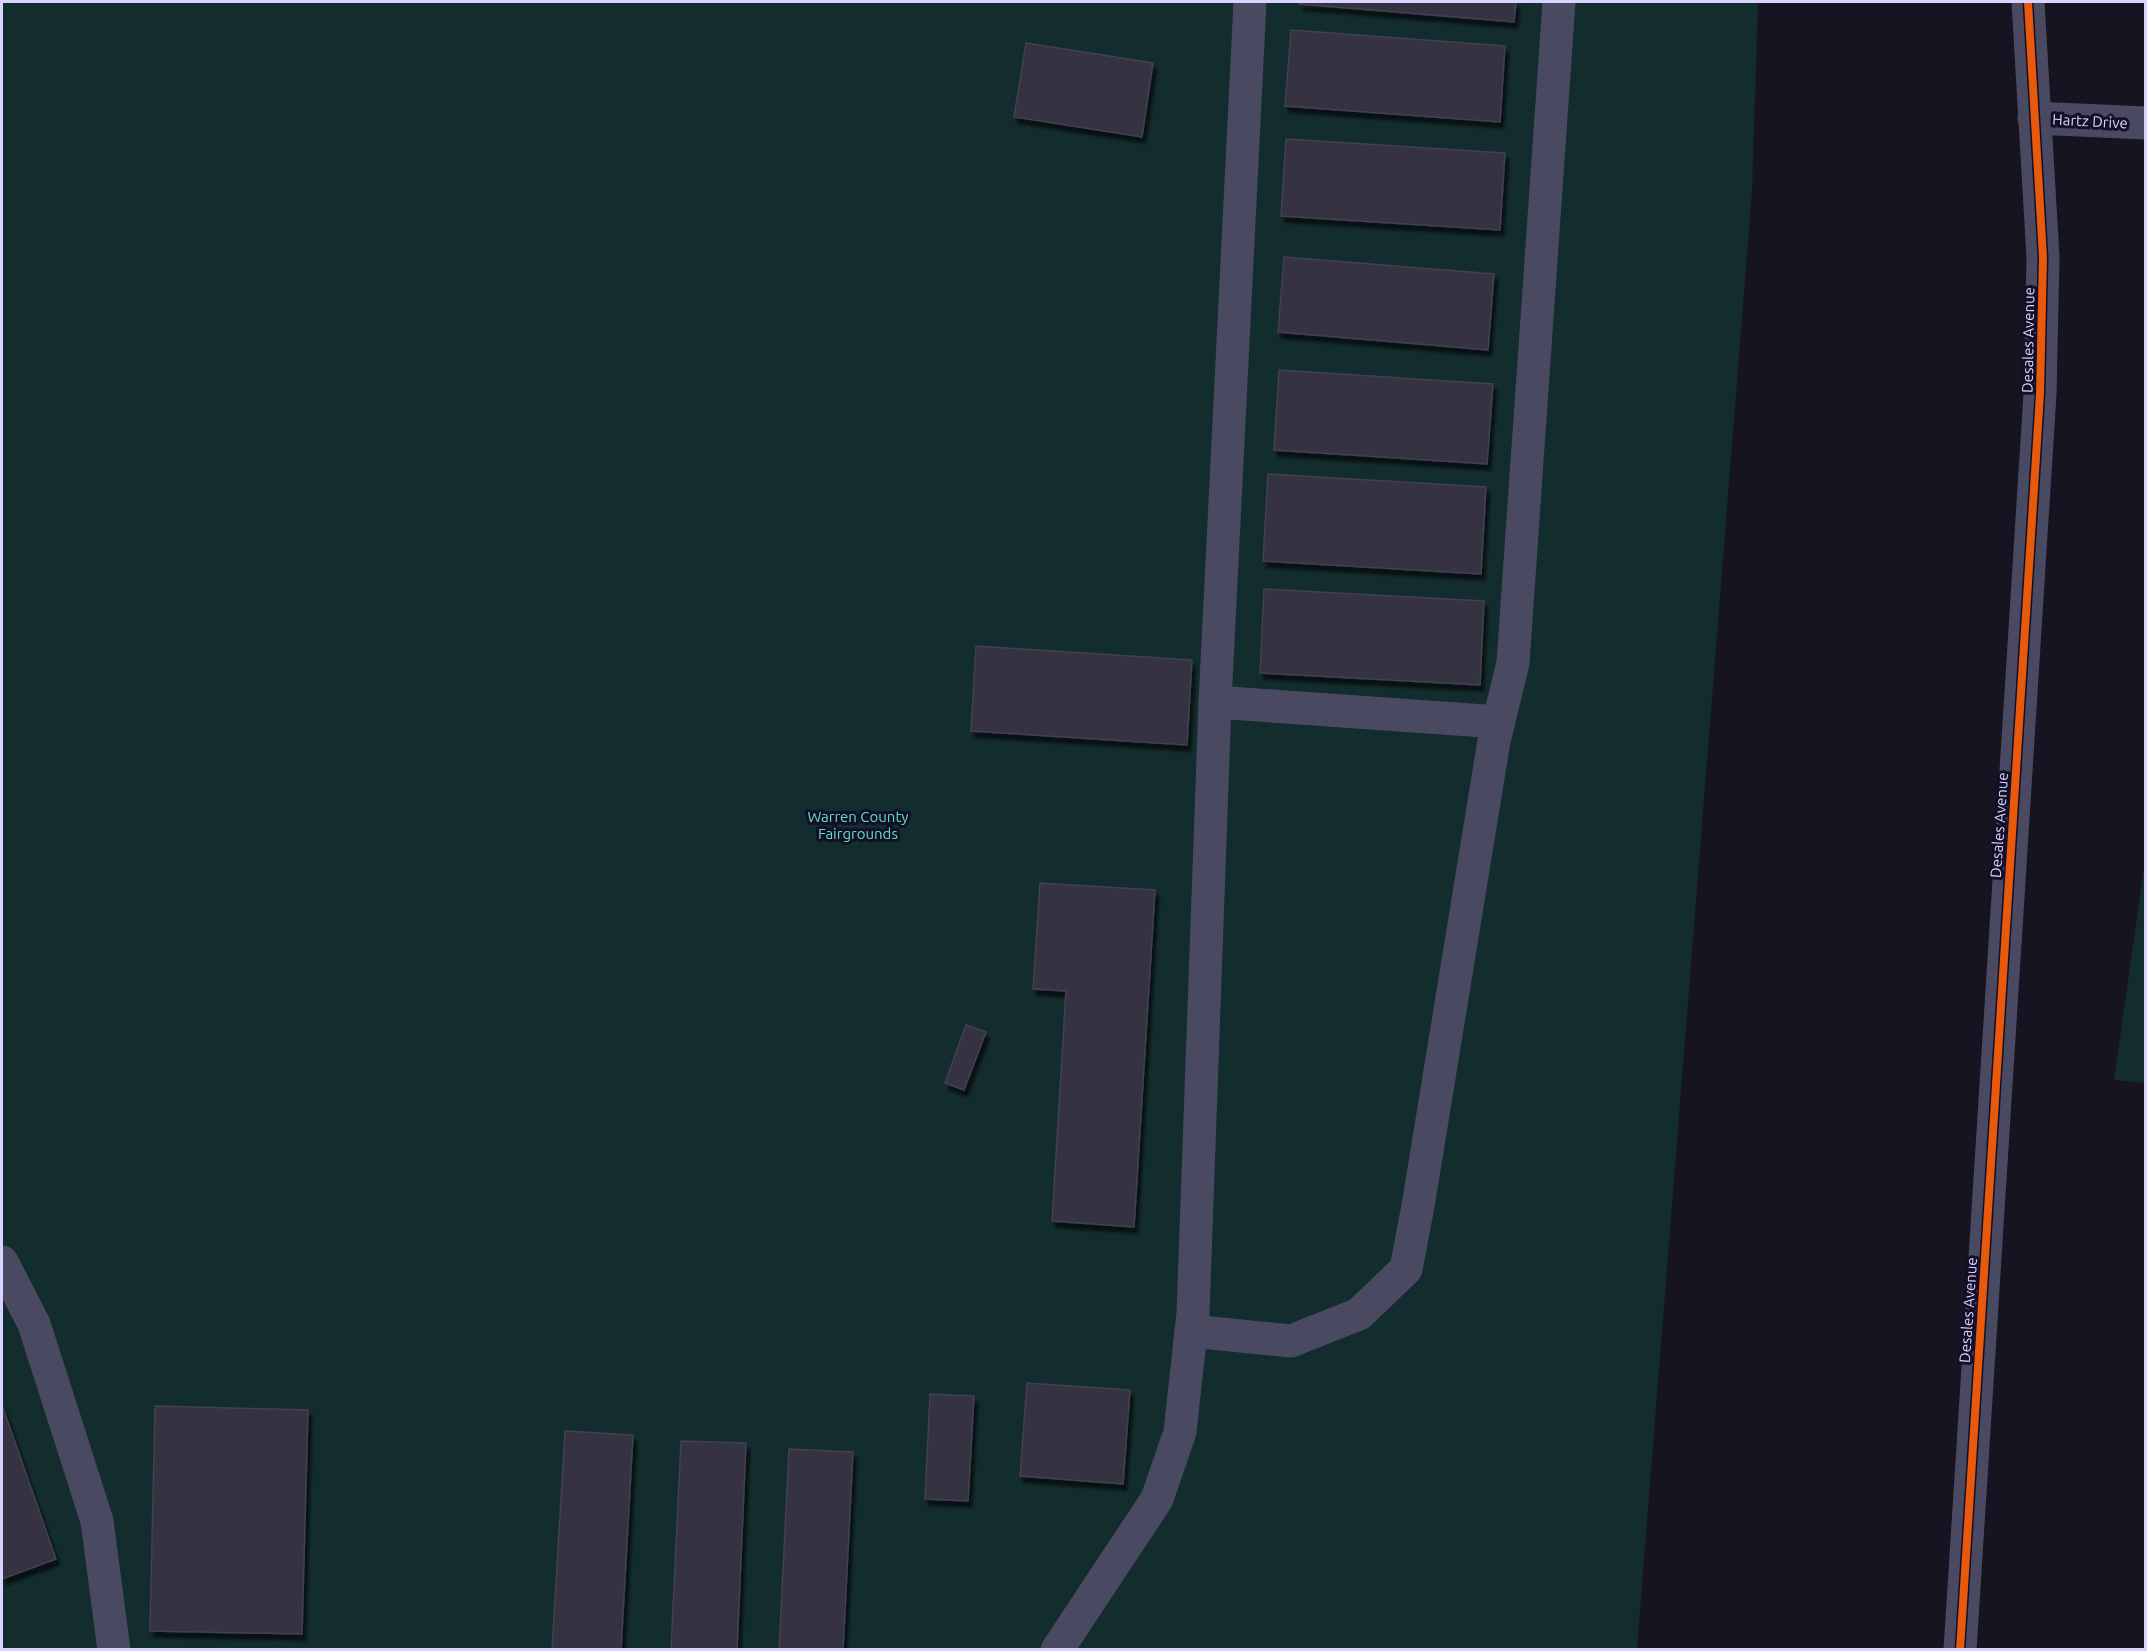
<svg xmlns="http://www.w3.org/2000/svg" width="2147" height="1651" font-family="Ubuntu,sans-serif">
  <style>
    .green { fill: #132c2d }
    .building { fill: #343243; stroke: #433f54; stroke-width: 1.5; filter: url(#shadow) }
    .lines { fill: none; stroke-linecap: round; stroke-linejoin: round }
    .minor { stroke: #4a4962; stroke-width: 33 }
    .cycleway-casing { stroke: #130f26; stroke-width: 11 }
    .cycleway { stroke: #e8590c; stroke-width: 8 }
    .labels { text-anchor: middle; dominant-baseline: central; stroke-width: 6; stroke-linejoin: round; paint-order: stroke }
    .street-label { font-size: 15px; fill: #d9d4ff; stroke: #130f26 }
    .park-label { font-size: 15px; fill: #5fe0c0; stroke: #130f26 }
  </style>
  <defs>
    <filter id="shadow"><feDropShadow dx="3.5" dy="6" stdDeviation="1.5" flood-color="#0009"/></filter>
  </defs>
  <rect width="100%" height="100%" fill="#161421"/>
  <!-- green -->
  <g class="green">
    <path d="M2,2H1758L1752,191L1637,1649L2,1650Z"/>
    <path d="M2145,861V1083L2114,1080Z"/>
  </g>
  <!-- building -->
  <g class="building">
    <path d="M1299,2H1516L1514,22L1299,4Z"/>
    <path d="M1291,30L1505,46L1500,122L1285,106Z"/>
    <path d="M1026,43L1153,63L1142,137L1014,117Z"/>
    <path d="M1286,139L1505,153L1500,230L1281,216Z"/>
    <path d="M1284,257L1494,274L1488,350L1278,332Z"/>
    <path d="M1279,370L1493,384L1487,464L1274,450Z"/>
    <path d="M1268,474L1486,487L1481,574L1263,561Z"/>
    <path d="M1264,589L1484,601L1480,685L1260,673Z"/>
    <path d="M976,646L1192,660L1187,745L971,731Z"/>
    <path d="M1040,883L1155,890L1134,1227L1052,1221L1066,991L1033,989Z"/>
    <path d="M966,1025L986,1032L964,1090L945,1083Z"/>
    <path d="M1027,1383L1130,1390L1123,1484L1020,1476Z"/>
    <path d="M930,1394L974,1396L968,1501L925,1499Z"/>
    <path d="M2,1405L56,1559L2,1579Z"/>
    <path d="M155,1406L308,1410L302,1634L150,1631Z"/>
    <path d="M565,1431L633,1435L621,1650H552Z"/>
    <path d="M681,1441L746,1443L737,1650H671Z"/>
    <path d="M789,1449L853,1452L843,1650H779Z"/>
  </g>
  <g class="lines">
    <!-- minor -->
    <g class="minor">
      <path d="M2034,118L2146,123"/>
      <path d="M1215,702L1499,722"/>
      <path d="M2,1262L34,1324L97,1521L114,1650"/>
      <path d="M1191,1331L1291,1341L1359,1314L1406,1269L1418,1206L1494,741L1513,663L1559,2"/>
      <path d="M1057,1650L1157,1499L1180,1432L1193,1313L1215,702L1250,2"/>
      <path d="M1960,1650L2040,394L2043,257L2028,2"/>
    </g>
    <!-- cycleway casing -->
    <g class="cycleway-casing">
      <path id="cycleway" d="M1960,1650L2040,394L2043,257L2028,2"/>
    </g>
    <!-- cycleway -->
    <use href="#cycleway" class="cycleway"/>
  </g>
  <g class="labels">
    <!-- street labels -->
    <g class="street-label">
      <text transform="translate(2090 121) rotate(3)">Hartz Drive</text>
      <text transform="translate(2028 340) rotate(-89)">Desales Avenue</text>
      <text transform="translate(1999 825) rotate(-86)">Desales Avenue</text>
      <text transform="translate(1968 1310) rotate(-86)">Desales Avenue</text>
    </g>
    <!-- park labels -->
    <g class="park-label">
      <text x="858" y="816">Warren County<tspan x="858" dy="17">Fairgrounds</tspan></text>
    </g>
  </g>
  <!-- border -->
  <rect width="2147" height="1651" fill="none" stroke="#d9d4ff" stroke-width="6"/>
</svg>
